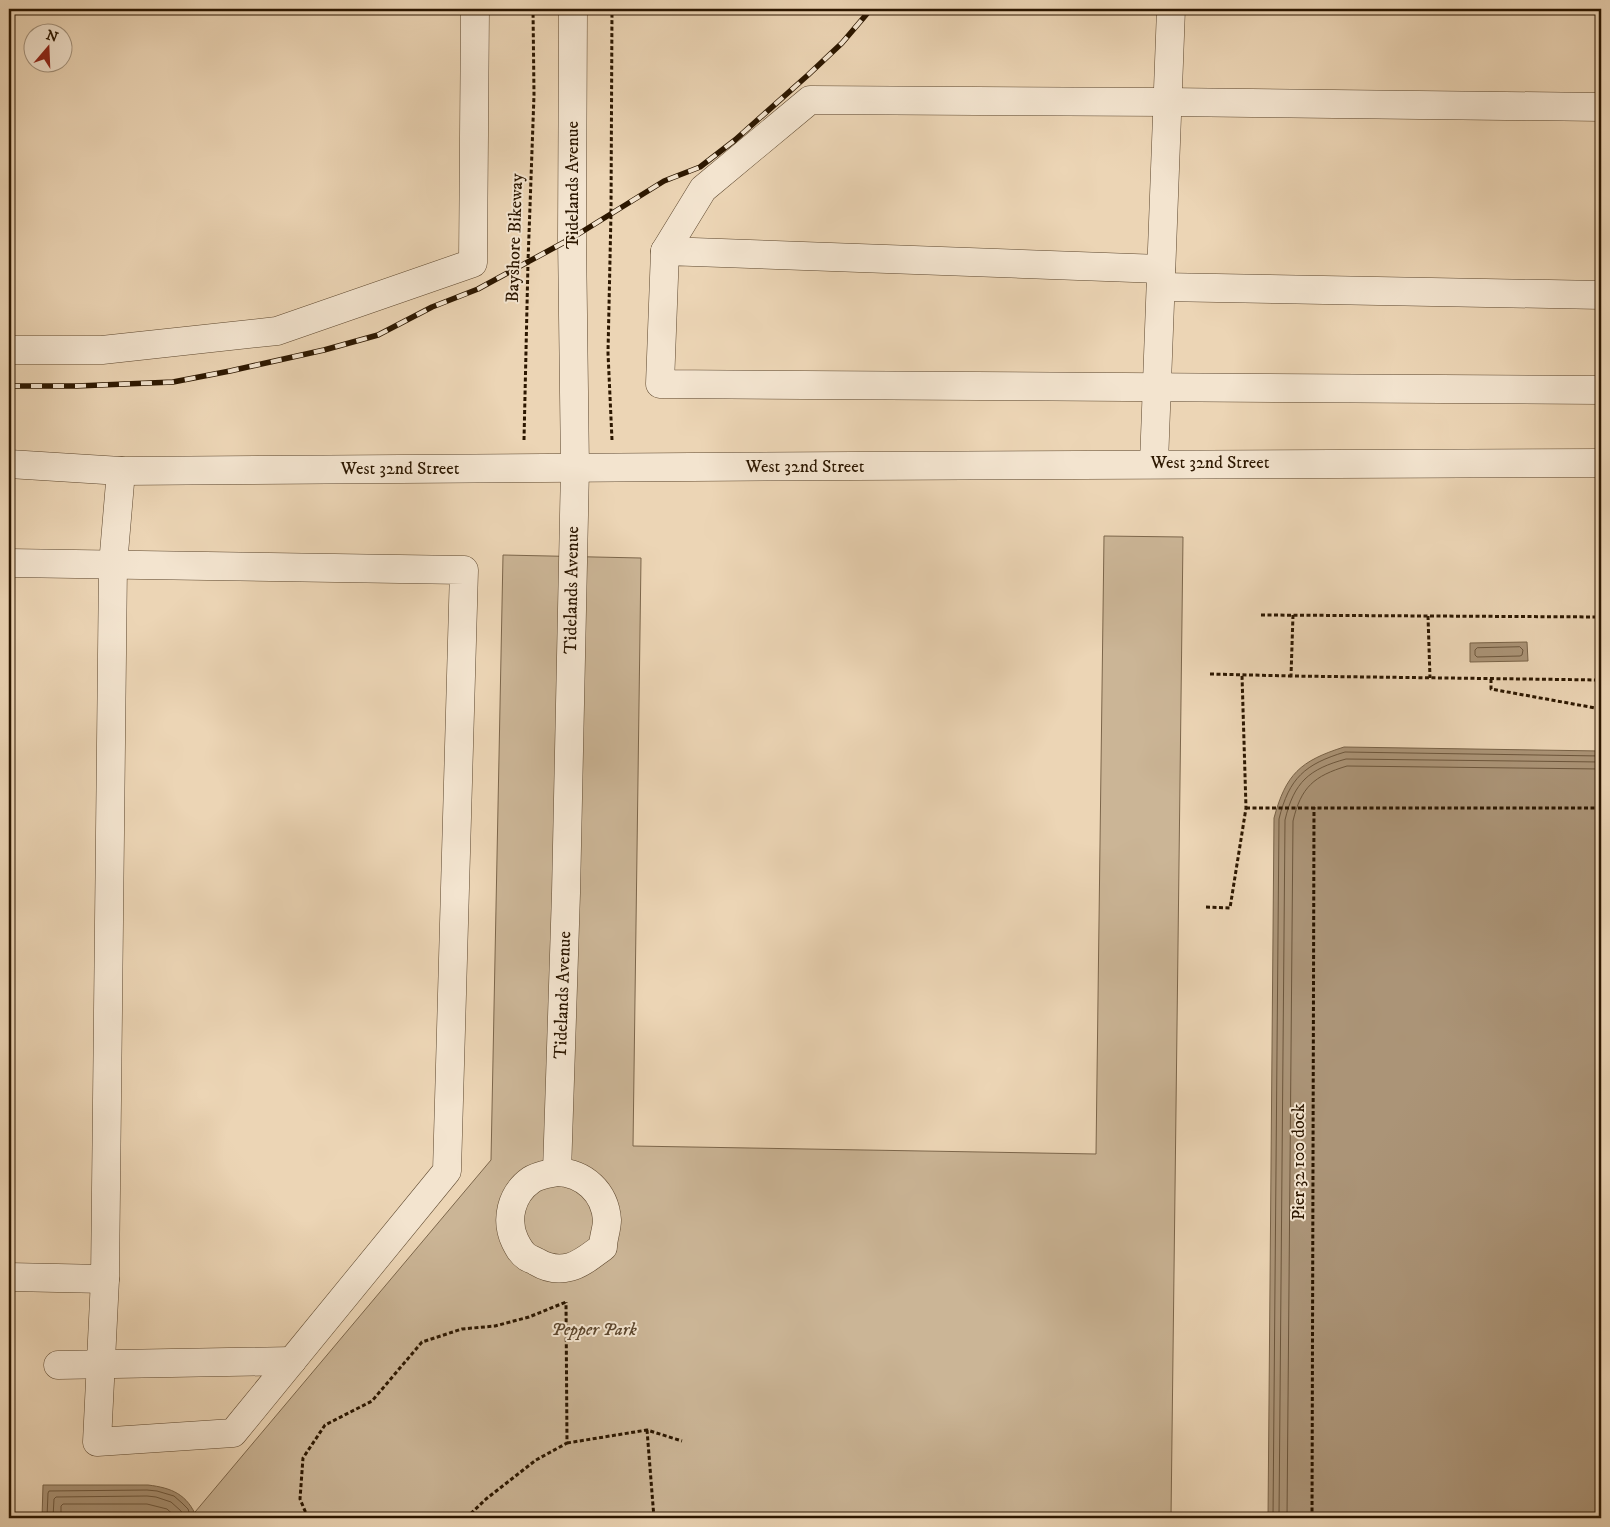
<svg xmlns="http://www.w3.org/2000/svg" width="1610" height="1527" font-family="'IM FELL DW Pica',serif">
  <style>
    .green { fill: #cbb596; stroke: #7c664b }
    .water { fill: #ab9477; stroke: #786247 }
    .lines { fill: none; stroke-linecap: round; stroke-linejoin: round }
    .shore { stroke: #6c563c; stroke-width: 1 }
    .minor-casing { stroke: #5c462d; stroke-width: 29 }
    .path { stroke: #2c1700; stroke-width: 3; stroke-dasharray: 4 2.5; stroke-linecap: butt }
    .minor { stroke: #f3e4cf; stroke-width: 28 }
    .rail-casing { stroke: #2c1700; stroke-width: 5.5 }
    .rail { stroke: #f3e4cf; stroke-width: 4; stroke-dasharray: 11; stroke-linecap: butt }
    .labels { text-anchor: middle; dominant-baseline: central; stroke-width: 4; stroke-linejoin: round; paint-order: stroke }
    .street-label { font-size: 18px; fill: #2c1700; stroke: #f3e4cf }
    .park-label { font-size: 18px; font-style: italic; fill: #5c462d; stroke: #f3e4cf }
  </style>
  <rect width="100%" height="100%" fill="#ecd5b5"/>
  <filter id="stains"><feTurbulence type="fractalNoise" baseFrequency=".004" numOctaves="4"/><feColorMatrix values="0 0 0 0 .2 0 0 0 0 .09 0 0 0 0 .02 0 0 0 .5 -.17"/></filter>
  <radialGradient id="worn" r=".72"><stop offset=".6" stop-color="#630" stop-opacity="0"/><stop offset="1" stop-color="#630" stop-opacity=".3"/></radialGradient>
  <!-- green -->
  <path class="green" d="M1104,536L1183,537L1171,1518H190L491,1160L503,555L641,558L633,1146L1096,1154Z"/>
  <!-- water -->
  <g class="water">
    <path d="M1527,642L1528,661L1470,662V643Z"/>
    <path d="M1344,747L1601,751V1518H1268L1274,818C1286,774 1300,761 1344,747Z"/>
    <path d="M43,1485H148C172,1488 187,1494 197,1518H42Z"/>
  </g>
  <g class="lines">
    <!-- shore -->
    <g class="shore">
      <path d="M1520,647L1523,650L1522,655L1520,656L1477,657L1475,655V650L1477,648Z"/>
      <path d="M47,1518L48,1493L49,1491L147,1490L157,1491L174,1496L182,1503L188,1509L191,1518"/>
      <path d="M53,1518L54,1499L56,1497L147,1496L156,1497L171,1502L181,1511L185,1518"/>
      <path d="M61,1518V1506L63,1504H147L167,1509L177,1518"/>
      <path d="M1273,1518L1279,819C1289,778 1305,764 1345,752L1601,756"/>
      <path d="M1279,1518L1285,820C1294,782 1309,769 1346,759L1601,762"/>
      <path d="M1287,1518L1293,821C1301,787 1314,776 1347,766L1601,769"/>
    </g>
    <!-- minor casing -->
    <g class="minor-casing">
      <g id="minor">
        <path d="M665,251L703,189L810,100L1168,102L1601,107"/>
        <path d="M1161,269L665,251L660,384L1601,390"/>
        <path d="M1161,287L1601,295"/>
        <path d="M9,350H102L277,331L473,263L475,9"/>
        <path d="M1154,463L1171,9"/>
        <path d="M9,464L121,471C614,468 1108,463 1601,463"/>
        <path d="M9,563L464,570L447,1171L233,1433L97,1442L105,1279"/>
        <path d="M557,1172L566,893L575,468L572,238L573,9"/>
        <path d="M557,1172C584,1173 605,1192 607,1220C607,1229 603,1238 603,1247C593,1254 582,1264 570,1267C559,1270 547,1268 537,1262C534,1260 530,1259 527,1257C521,1253 518,1247 515,1241C505,1220 511,1194 531,1180C538,1175 549,1174 557,1172Z"/>
        <path d="M9,1277L105,1279L113,565L121,471"/>
        <path d="M58,1365L292,1361"/>
      </g>
    </g>
    <!-- path -->
    <g class="path">
      <path d="M524,440L528,262L534,95L533,9"/>
      <path d="M612,440L608,353L611,213L612,9"/>
      <path d="M1261,615L1601,617"/>
      <path d="M1293,615L1291,676L1601,680"/>
      <path d="M1428,616L1430,678"/>
      <path d="M1210,674L1291,676"/>
      <path d="M1491,679V689L1601,709"/>
      <path d="M1246,808H1601"/>
      <path d="M1206,907L1230,908L1246,808L1242,675"/>
      <path d="M647,1430L654,1518"/>
      <path d="M567,1443L647,1430L682,1441"/>
      <path d="M308,1518L300,1499L303,1458L325,1425L372,1401L422,1342L462,1329L495,1326L529,1317L566,1302"/>
      <path d="M466,1518L486,1499L536,1460L567,1443L566,1302"/>
      <path d="M1312,1518L1314,807"/>
    </g>
    <!-- minor -->
    <use href="#minor" class="minor"/>
    <!-- rail casing -->
    <g class="rail-casing">
      <path id="rail" d="M9,386H77L173,382L230,371L324,350L378,335L432,307L478,289L572,238L664,181L700,167L735,140L808,75L842,43L871,9"/>
    </g>
    <!-- rail -->
    <use href="#rail" class="rail"/>
  </g>
  <g class="labels">
    <!-- street labels -->
    <g class="street-label">
      <text transform="translate(573 185) rotate(-90)">Tidelands Avenue</text>
      <text transform="translate(515 238) rotate(-88)">Bayshore Bikeway</text>
      <text x="1210" y="463">West 32nd Street</text>
      <text x="805" y="467">West 32nd Street</text>
      <text x="400" y="469">West 32nd Street</text>
      <text transform="translate(572 590) rotate(-89)">Tidelands Avenue</text>
      <text transform="translate(563 995) rotate(-88)">Tidelands Avenue</text>
      <text transform="translate(1299 1162) rotate(-90)">Pier 32 100 dock</text>
    </g>
    <!-- park labels -->
    <g class="park-label">
      <text x="594" y="1330">Pepper Park</text>
    </g>
  </g>
  <!-- margin -->
  <rect width="1610" height="1527" fill="none" stroke="#ecd5b5" stroke-width="30"/>
  <rect x="10" y="10" width="1590" height="1507" fill="none" stroke="#2c1700" stroke-width="2.5"/>
  <rect x="15" y="15" width="1580" height="1497" fill="none" stroke="#2c1700"/>
  <!-- north arrow -->
  <g transform="translate(48 48) rotate(19)"><circle r="24" fill="#f3e4cf" stroke="#a3927c"/>
  <path d="M0-4L9 19L0 12L-9 19Z" fill="#8f2418"/>
  <text y="-8" font-size="14" font-weight="bold" text-anchor="middle" fill="#2c1700">N</text>
  </g>
  <rect width="100%" height="100%" filter="url(#stains)"/>
  <rect width="100%" height="100%" fill="url(#worn)"/>
</svg>
